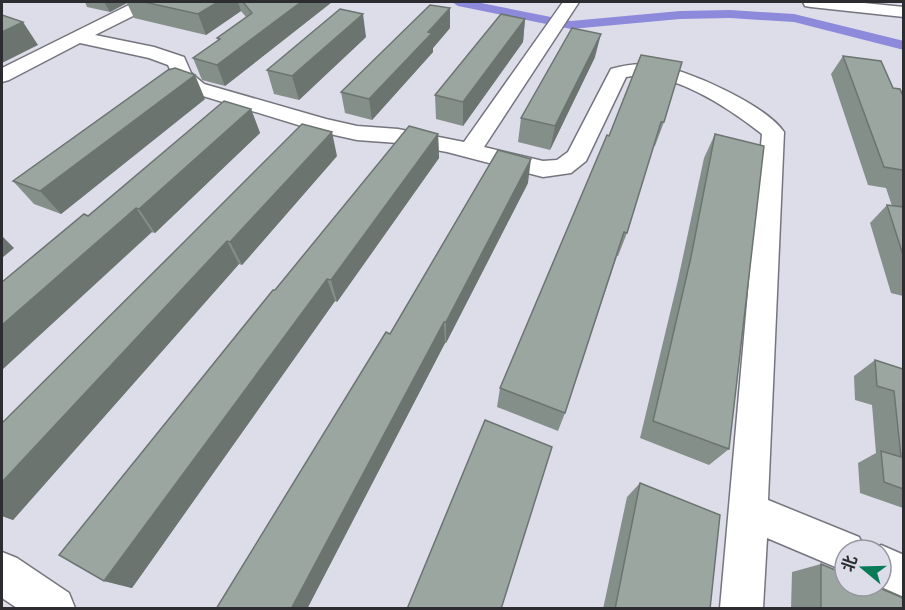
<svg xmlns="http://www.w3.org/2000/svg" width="905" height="610" font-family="Signika,'Noto Sans SC',sans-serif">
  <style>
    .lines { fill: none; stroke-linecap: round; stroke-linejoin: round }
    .canal { fill: #8d89db; fill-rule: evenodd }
    .minor-casing { stroke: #75757f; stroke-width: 3 }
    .minor { fill: #fff; fill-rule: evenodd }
    .wall { fill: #858f8a }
    .shaded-wall { fill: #6c7470 }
    .building { fill: #9ba6a0; stroke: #6c7470; stroke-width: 1.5 }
  </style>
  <rect width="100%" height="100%" fill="#dddde9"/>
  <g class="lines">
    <!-- canal -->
    <path class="canal" d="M452,2H476L571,21L680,11L730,10L794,14L904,41V50L794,22L730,18L680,19L571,29L458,6Z"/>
    <!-- minor casing -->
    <g class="minor-casing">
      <g id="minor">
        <path d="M135,2H155L153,6L95,35L154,47L184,57L191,73L204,84L326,119L357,126L398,129L464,142L563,2H579L484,147L543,161L557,160L568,152L611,69C625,65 638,63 653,65C685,68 766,105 784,132L768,500L859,537L865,550H845V571L767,538L763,608H720L762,134C729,108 670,68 626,77L586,161L571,173L543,177L447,152L398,143L357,140L321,132L190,92L175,80L168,65L149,58L80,43L9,80L2,82V68Z"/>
        <path d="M803,2H854L904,7V17L811,7L805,6Z"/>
        <path d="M881,545L904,555V597L879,586H881V550H870Z"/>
        <path d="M2,552L17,558L69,593L75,608H17L2,598Z"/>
      </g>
    </g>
    <!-- minor -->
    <use href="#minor" class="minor"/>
  </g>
  <!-- wall -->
  <g class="wall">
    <path d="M85,2H332L225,86L202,80L193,58L218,40L217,38L246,17L241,11L206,35L134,18L127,3L110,12L87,7Z"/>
    <path d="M525,19L523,42L463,126L436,119L435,95Z"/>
    <path d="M450,28L433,48V52L372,120L345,113L341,92Z"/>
    <path d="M366,37L299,100L274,94L267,70Z"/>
    <path d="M641,55L664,122L655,146H653L627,233L618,256H617L565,413L558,431L497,407L500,388L609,136Z"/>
    <path d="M843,56L893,88L903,96V296L891,293L870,223L887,205L892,206L886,188L868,185L831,74Z"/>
    <path d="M595,57L550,150L518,142L521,118Z"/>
    <path d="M205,99L61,214L34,204L13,181Z"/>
    <path d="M251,109L260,133L155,233L88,216Z"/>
    <path d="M438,134L439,158L337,302L335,301L132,588L104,581L275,290Z"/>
    <path d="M715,134L729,449L709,465L640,438L678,280L704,158Z"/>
    <path d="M337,156L242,265L239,264L13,520L2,516V423L174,252Z"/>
    <path d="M528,183L446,343H445L307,609H216Z"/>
    <path d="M875,360L903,369V508L860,493L858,463L876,453L872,405L855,400L854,376Z"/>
    <path d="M640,483L710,609H603L627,497Z"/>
    <path d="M821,564L903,609H791L792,572Z"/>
  </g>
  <!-- shaded-wall -->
  <g class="shaded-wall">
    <path d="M104,2H126L127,3L110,12Z"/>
    <path d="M218,2H238L241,11L206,35L198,14Z"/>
    <path d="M301,2H332L225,86L217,65Z"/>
    <path d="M450,8V28L433,48V52L372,120L369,99Z"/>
    <path d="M363,14L366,37L299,100L292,76Z"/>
    <path d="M525,19L523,42L463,126V102Z"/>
    <path d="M23,22L38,45L2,63V32Z"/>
    <path d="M601,34L595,57L550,150L555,126Z"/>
    <path d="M195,75L205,99L61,214L40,191Z"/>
    <path d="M251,109L260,133L155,233L139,209Z"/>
    <path d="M332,132L337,156L242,265L230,242Z"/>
    <path d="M438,134L439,158L337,302L331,280Z"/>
    <path d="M531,159L528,183L446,343V322Z"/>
    <path d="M136,208L152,232L2,370V325Z"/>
    <path d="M2,236L14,248L2,258Z"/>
    <path d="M227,241L239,264L13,520L2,516V482Z"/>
    <path d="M327,279L335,301L132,588L104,581Z"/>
    <path d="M444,322L445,343L307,609H291Z"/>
  </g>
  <!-- building -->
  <g class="building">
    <path d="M144,2H218L198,14Z"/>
    <path d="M243,2H301L217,65L193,58L220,39L217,38L252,13Z"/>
    <path d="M430,5L450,8L428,32L432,33L369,99L341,92Z"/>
    <path d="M340,9L363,14L292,76L267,70Z"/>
    <path d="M501,14L525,19L463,102L435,95Z"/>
    <path d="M2,15L23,22L2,32Z"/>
    <path d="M572,28L601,34L555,126L521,118Z"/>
    <path d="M641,55L682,62L664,122H661L627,233L624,232L565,413L500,388L607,135L609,136Z"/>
    <path d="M843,56L881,61L893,88L900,89L903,96V172L902,170L884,167Z"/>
    <path d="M175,68L195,75L40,191L13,181L168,70Z"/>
    <path d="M224,101L251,109L139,209L136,208L2,325V282L84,214L88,216Z"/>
    <path d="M302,124L332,132L230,242L227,241L2,482V423L174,252Z"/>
    <path d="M409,126L438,134L331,280L327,279L104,581L59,555L273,290H275Z"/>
    <path d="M715,134L764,146L729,449L653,421L691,257Z"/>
    <path d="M498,150L531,159L446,322H444L291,609H216L386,332L390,334Z"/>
    <path d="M887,205L903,207V255Z"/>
    <path d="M875,360L903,369V489L884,482L881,451L901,457L894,391L877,386Z"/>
    <path d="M485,420L552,447L501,609H407Z"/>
    <path d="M640,483L720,515L710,609H615Z"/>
    <path d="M821,564L845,574V586H875L903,598V609H821Z"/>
  </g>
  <!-- border -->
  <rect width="905" height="610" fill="none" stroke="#2c2c31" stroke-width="6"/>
  <!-- north arrow -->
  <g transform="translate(863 568) rotate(289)"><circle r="28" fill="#dddde9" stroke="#96969f" stroke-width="1.5"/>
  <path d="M0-4.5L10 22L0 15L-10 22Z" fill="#077a57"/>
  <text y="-9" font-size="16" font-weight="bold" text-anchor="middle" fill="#2c2c31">北</text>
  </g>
</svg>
